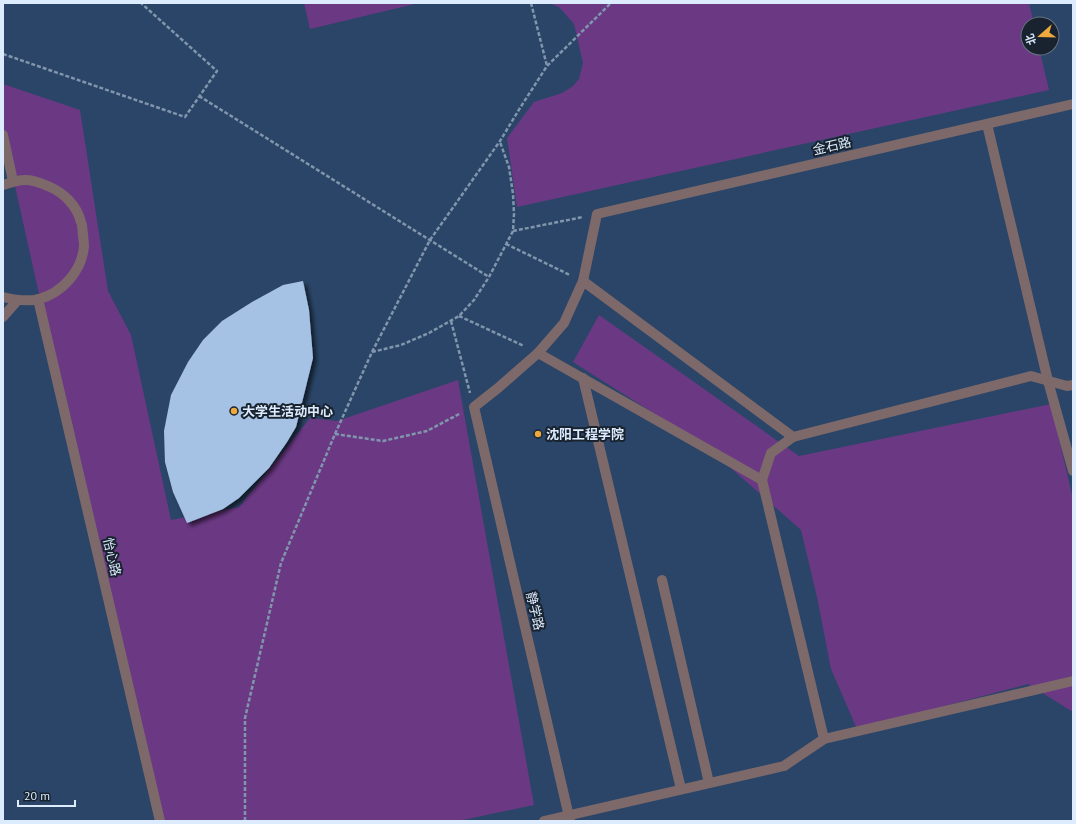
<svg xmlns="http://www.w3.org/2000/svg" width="1076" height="824" font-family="'PT Sans','Noto Sans SC',sans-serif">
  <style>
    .built { fill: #2a4567; fill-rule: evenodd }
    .green { fill: #6b3984 }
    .building { fill: #a5c1e3; filter: url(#shadow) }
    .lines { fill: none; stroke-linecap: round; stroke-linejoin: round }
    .path { stroke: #8195ac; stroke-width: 2.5; stroke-dasharray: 4 2; stroke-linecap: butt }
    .street { stroke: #7d696a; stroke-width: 10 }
    .poi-dot { fill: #eea83c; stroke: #18232f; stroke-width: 1.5 }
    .labels { text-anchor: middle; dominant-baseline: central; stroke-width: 4; stroke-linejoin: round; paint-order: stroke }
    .street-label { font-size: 13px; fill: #dcebfd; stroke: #18232f }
    .poi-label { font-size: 13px; font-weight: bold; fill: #dcebfd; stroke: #18232f; text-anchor: start }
  </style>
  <defs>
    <filter id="shadow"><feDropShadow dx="3.5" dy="3.5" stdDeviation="2" flood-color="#0009"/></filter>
  </defs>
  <rect width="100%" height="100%" fill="#243c58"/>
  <!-- built -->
  <path class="built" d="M3,3H1073V821H3ZM1028,24H1052V48H1028Z"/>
  <!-- green -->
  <g class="green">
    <path d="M304,3H419L310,29Z"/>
    <path d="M549,3H1029L1034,24H1028V48H1039L1049,90L517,207L507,138L534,102L562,93L573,86L579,79L583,63L574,24L559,7Z"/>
    <path d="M3,84L80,110L108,291L131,335L171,520L239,507L310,418L337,421L458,380L534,805L458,821H156L3,132Z"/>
    <path d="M599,315L799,456L1051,404L1073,499V712L1028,684L857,729L831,669L817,597L801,530L707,447L573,362Z"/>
  </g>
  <!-- building -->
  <path class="building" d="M303,281L309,310L313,358L296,427L287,442L269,468L239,498L223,509L187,523L173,492L165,462L164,431L171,395L188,362L203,340L222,321L252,302L283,285Z"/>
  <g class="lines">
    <!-- path -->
    <g class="path">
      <path d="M531,3L547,66"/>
      <path d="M3,54L185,117L217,71L141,3"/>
      <path d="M199,96L489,277"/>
      <path d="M513,231L583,217"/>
      <path d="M506,244L570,275"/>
      <path d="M459,316L524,346"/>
      <path d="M451,321L470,393"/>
      <path d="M372,352L401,345L429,333L459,316L474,300L489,277L513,231L514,214L513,194L509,167L500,142"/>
      <path d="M335,434L383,441L427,431L461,413"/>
      <path d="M245,821V718L281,563L335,434L372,352L430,240L500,141L520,108L547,66L611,3"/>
    </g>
    <!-- street -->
    <g class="street">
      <path d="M987,124L1048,381L1073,471"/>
      <path d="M3,135L13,181"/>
      <path d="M3,185C23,178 30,178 50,187C64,193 77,206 81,222C83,226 82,230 83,234C83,238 84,242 84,246C82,271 62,293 39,299C27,302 15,300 3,297"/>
      <path d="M583,281L793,437"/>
      <path d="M38,299L160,821"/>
      <path d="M3,317L17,301"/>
      <path d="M538,353L762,480"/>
      <path d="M583,378L681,789"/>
      <path d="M662,580L709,783"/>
      <path d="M824,739L762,480L771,453L793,437L1031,376L1067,386L1073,385"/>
      <path d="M544,821L784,766L824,739L1073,681"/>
      <path d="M570,821L474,407L498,388L538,353L564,323L583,281L597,214L1073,104"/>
    </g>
  </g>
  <!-- markers -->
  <g class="poi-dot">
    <circle cx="234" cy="411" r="4"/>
    <circle cx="538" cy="434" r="4"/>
  </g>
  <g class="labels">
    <!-- street labels -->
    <g class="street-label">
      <text transform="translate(832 146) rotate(-13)">金石路</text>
      <text transform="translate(112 557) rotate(77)">怡心路</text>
      <text transform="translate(535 611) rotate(77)">静学路</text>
    </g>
    <!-- poi labels -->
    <g class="poi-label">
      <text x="242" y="411">大学生活动中心</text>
      <text x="546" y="434">沈阳工程学院</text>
    </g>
  </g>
  <!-- border -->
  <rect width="1076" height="824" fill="none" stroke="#dcebfd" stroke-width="8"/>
  <!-- north arrow -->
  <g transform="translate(1040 36) rotate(250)"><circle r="19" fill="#18232f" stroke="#667381"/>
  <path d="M0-3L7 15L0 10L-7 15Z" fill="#eea83c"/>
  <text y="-6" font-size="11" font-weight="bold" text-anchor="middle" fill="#dcebfd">北</text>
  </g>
  <!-- scale -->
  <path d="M18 800v6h57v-6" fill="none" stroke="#dcebfd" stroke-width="2"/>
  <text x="24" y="800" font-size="12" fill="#dcebfd" stroke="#18232f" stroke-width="3" paint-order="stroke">20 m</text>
</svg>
